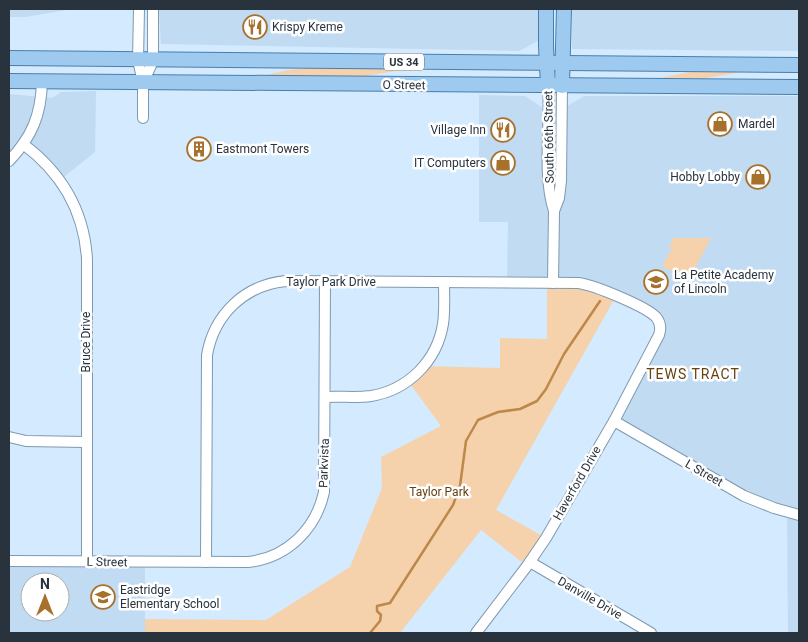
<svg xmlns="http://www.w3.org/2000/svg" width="808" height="642" font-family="Roboto,sans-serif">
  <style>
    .built { fill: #c1dbf3; fill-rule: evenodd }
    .green { fill: #f5d2ac }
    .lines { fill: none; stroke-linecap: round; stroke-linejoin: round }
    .stream { stroke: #bd8849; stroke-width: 2.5 }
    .minor-casing { stroke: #7f99b1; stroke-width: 12 }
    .major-casing { stroke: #4a7eaa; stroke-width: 16 }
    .minor { stroke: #fff; stroke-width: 10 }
    .major { stroke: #9ecaef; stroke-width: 14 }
    .labels { text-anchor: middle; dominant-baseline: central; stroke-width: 5; stroke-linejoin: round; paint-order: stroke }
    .shield { fill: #fff; stroke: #687077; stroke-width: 1 }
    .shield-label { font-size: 11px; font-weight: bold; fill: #28333d }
    .poi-label { font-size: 12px; fill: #28333d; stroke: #fff; text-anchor: start }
    .street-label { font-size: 12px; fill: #28333d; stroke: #fff }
    .park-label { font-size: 12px; fill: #65410f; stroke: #fff }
    .neighbourhood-label { font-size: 14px; letter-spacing: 1px; fill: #664210; stroke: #fff }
  </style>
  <rect width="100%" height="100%" fill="#d3eaff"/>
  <!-- built -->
  <g class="built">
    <path d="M9,9H73L25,17H9Z"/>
    <path d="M159,9H538V41L519,51L161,44Z"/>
    <path d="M572,9H799V51L572,49Z"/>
    <path d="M96,91L95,152L60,180L23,144L9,161V94L52,98L61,92Z"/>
    <path d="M479,95L525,96L549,112L554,210L562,109L584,96H799V633H788L787,512L765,505L614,421L660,323L616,296L507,283L508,222H479Z"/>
    <path d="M9,561L145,562V633H9ZM30,582H60V612H30Z"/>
  </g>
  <!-- green -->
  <g class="green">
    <path d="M309,68H409V69L364,76H263L288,70Z"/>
    <path d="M694,71H746L707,78H660Z"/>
    <path d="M673,238H711L689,280L662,266L672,248L669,247Z"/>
    <path d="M547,283H578L616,296L496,510L546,538L527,566L481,530L400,633H145V619L266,620L350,567L382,488L381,457L441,426L408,381L424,366L500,368V338L547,339Z"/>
  </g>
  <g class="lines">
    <!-- stream -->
    <path class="stream" d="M370,633L380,621L381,615L377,611V606L390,603L453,505L460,486L466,441L478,420L498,412L520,409L537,401L546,389L564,354L600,301"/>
    <!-- minor casing -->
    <g class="minor-casing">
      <g id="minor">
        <path d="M139,9L138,60L143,83V118"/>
        <path d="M143,83L153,61V9"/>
        <path d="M548,86C551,125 542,174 554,211"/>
        <path d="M23,144C62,173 84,210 87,259V561"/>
        <path d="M9,161C32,137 41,115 42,82"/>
        <path d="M553,283L554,211L559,198L561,181L562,86"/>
        <path d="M325,397C340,396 356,398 371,396C408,390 437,361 443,324C445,311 444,296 444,282"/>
        <path d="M614,421L744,496L774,508L799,515"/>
        <path d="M9,437L26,441L86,442"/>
        <path d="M9,561L248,562C287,558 316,529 324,492L325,281"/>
        <path d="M206,562L207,355C214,315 244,285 286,281L578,283C594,285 645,306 656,317C661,323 661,329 659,335L614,421L546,538L527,566L476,633"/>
        <path d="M530,562L651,633"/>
      </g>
    </g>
    <!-- major casing -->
    <g class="major-casing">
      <g id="major">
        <path d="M546,9V46L548,86"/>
        <path d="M9,58L799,65"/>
        <path d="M9,81L799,87"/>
        <path d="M562,86L564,9"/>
      </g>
    </g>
    <!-- minor -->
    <use href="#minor" class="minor"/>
    <!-- major -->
    <use href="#major" class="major"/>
  </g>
  <!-- icons -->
  <defs>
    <g id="restaurant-ring" transform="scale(1.25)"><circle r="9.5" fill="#fff" stroke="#a7712c" stroke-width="1.5"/><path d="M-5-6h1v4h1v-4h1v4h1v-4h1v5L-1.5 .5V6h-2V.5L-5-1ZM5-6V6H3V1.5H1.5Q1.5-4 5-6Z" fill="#a7712c"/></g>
    <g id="shop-ring" transform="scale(1.25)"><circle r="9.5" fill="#fff" stroke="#a7712c" stroke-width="1.5"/><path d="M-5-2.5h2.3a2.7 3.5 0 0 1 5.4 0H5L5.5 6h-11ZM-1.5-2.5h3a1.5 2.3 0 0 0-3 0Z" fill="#a7712c"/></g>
    <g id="building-ring" transform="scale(1.25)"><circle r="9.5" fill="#fff" stroke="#a7712c" stroke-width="1.5"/><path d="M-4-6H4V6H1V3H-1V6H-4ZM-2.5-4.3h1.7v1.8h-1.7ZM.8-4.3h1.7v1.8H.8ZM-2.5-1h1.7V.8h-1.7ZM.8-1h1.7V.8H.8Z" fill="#a7712c"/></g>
    <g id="school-ring" transform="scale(1.25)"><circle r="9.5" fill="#fff" stroke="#a7712c" stroke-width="1.5"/><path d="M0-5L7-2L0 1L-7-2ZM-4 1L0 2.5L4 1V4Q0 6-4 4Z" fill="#a7712c"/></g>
  </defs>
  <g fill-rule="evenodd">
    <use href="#restaurant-ring" x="255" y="27"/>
    <use href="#shop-ring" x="720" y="124"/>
    <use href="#restaurant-ring" x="503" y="130"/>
    <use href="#building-ring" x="199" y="149"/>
    <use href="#shop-ring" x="503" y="163"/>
    <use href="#shop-ring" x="758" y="177"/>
    <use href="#school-ring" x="656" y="282"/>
    <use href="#school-ring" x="103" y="597"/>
  </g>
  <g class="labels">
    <!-- shield labels -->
    <rect class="shield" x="384" y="53.5" width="40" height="17" rx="4"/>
    <g class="shield-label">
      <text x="404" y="62">US 34</text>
    </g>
    <!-- poi labels -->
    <g class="poi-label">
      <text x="272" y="27">Krispy Kreme</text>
      <text x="738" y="124">Mardel</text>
      <text x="486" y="130" text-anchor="end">Village Inn</text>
      <text x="216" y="149">Eastmont Towers</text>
      <text x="486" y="163" text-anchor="end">IT Computers</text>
      <text x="740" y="177" text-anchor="end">Hobby Lobby</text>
      <text x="674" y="275">La Petite Academy<tspan x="674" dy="14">of Lincoln</tspan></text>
      <text x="120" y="590">Eastridge<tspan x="120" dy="14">Elementary School</tspan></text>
    </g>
    <!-- street labels -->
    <g class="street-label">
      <text transform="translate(404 85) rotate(1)">O Street</text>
      <text transform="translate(549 137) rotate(-91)">South 66th Street</text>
      <text x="331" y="282">Taylor Park Drive</text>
      <text transform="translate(86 342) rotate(-90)">Bruce Drive</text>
      <text transform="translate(324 463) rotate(-88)">Parkvista</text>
      <text transform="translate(704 473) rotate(30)">L Street</text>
      <text transform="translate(577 483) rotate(-60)">Haverford Drive</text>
      <text transform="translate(107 562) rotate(1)">L Street</text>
      <text transform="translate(590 598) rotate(30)">Danville Drive</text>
    </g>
    <!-- park labels -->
    <g class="park-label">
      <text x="439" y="492">Taylor Park</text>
    </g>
    <!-- neighbourhood labels -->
    <g class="neighbourhood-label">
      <text x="693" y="374">TEWS TRACT</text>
    </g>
  </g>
  <!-- border -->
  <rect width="808" height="642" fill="none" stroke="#28333d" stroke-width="20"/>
  <!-- north arrow -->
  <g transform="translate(45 597)"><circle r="24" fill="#ffffff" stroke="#a9adb1"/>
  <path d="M0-4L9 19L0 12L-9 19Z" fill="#a7712c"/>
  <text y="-8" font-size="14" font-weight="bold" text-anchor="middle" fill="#28333d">N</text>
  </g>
</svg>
